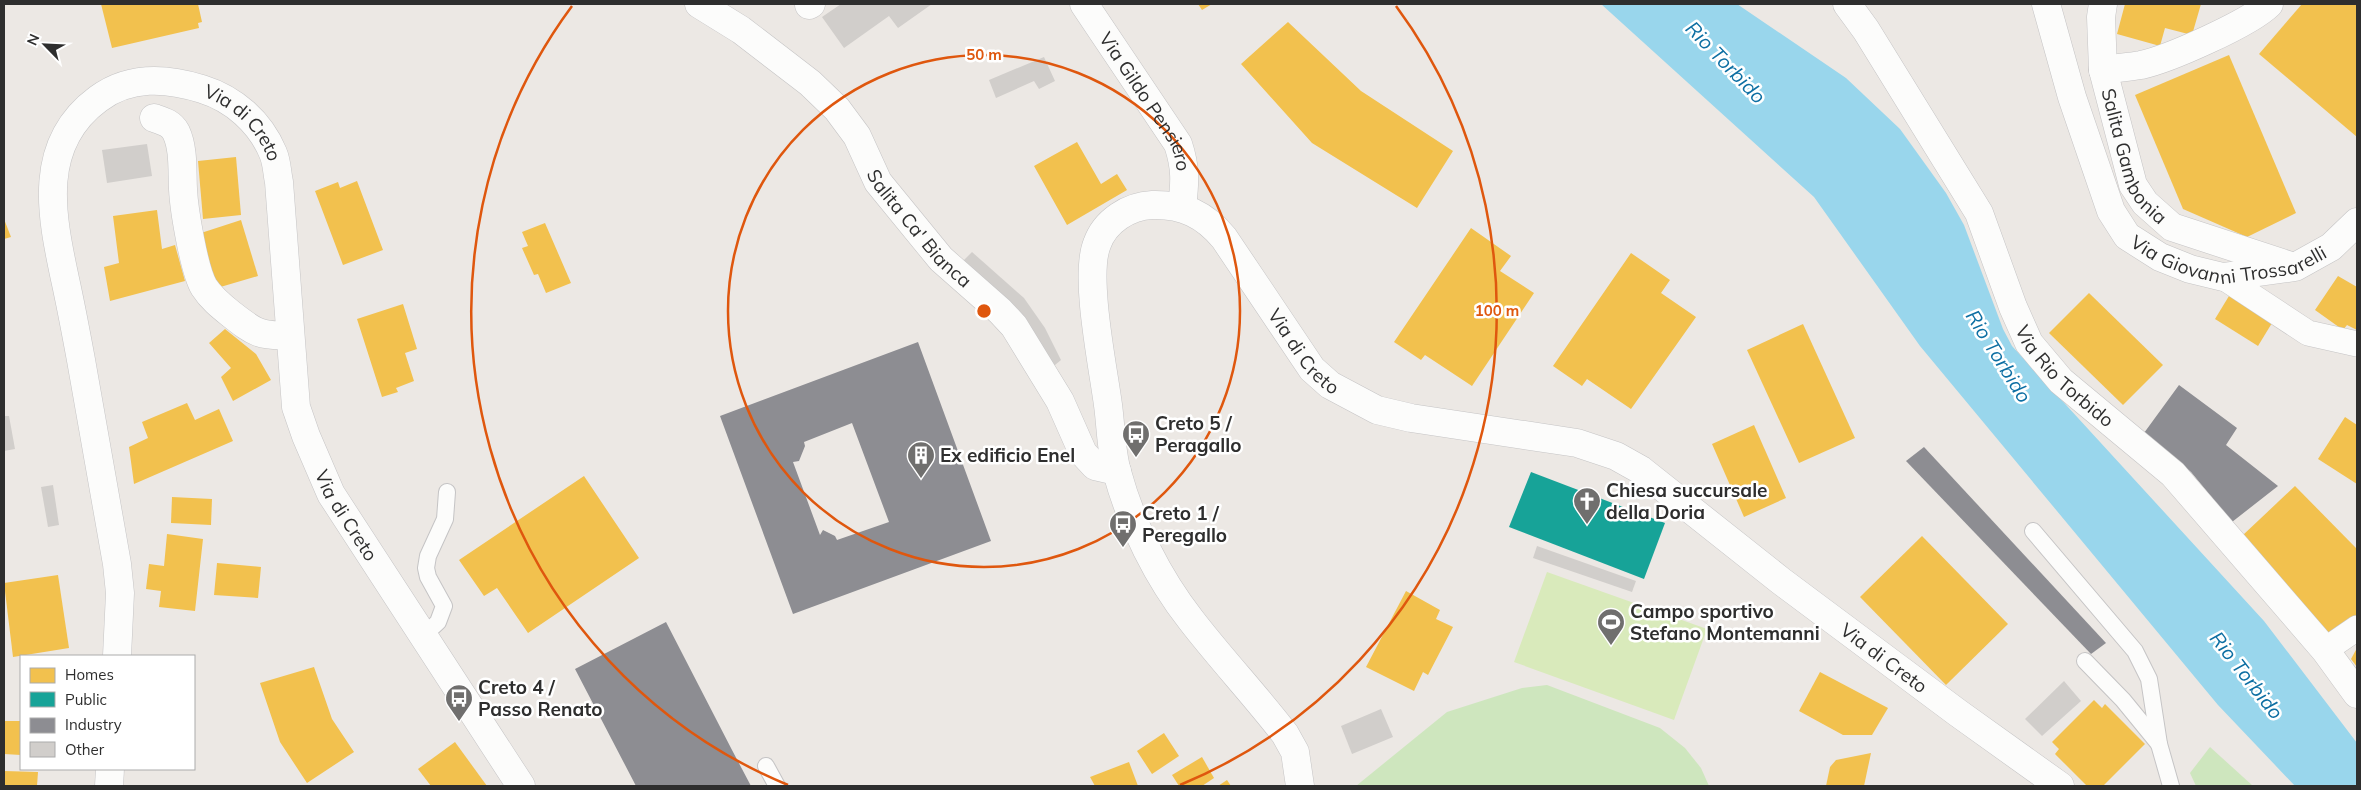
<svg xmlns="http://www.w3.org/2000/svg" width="2361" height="790" font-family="Mulish,sans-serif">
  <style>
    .green { fill: #cee6be }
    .pitch { fill: #d9eabb }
    .water { fill: #99d6ec }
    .homes { fill: #f2c14e }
    .public { fill: #17a398 }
    .industry { fill: #8d8d92; fill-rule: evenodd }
    .building { fill: #d1cecb }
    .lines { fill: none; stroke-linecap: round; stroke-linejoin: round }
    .service-casing { stroke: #c5c4c5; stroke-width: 18 }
    .pedestrian-casing { stroke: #c5c4c5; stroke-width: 26 }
    .minor-casing { stroke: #c5c4c5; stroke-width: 29 }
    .secondary-casing { stroke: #c5c4c5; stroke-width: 29 }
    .service { stroke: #fcfcfb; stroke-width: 16 }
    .pedestrian { stroke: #fcfcfb; stroke-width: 25 }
    .minor { stroke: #fcfcfb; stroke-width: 28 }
    .secondary { stroke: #fcfcfb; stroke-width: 28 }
    .ring { fill: none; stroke: #df570e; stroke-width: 2.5 }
    .labels { text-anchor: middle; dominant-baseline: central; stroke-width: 5; stroke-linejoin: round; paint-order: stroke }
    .street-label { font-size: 19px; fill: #2e2e2e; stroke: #fff }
    .poi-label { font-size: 19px; font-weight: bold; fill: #2e2e2e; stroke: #fff; text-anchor: start }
    .water-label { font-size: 20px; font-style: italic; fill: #0d6fa3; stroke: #fff }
    .centre { fill: #df570e; stroke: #fff; stroke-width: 2.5 }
    .ring-label { font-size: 15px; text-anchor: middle; font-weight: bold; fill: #df570e; stroke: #fff; stroke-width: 5; stroke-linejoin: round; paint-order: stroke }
  </style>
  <rect width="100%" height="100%" fill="#ece8e4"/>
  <!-- green -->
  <g class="green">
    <path d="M1547,685L1660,728L1685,748L1701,768L1709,786H1356L1447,712L1522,688Z"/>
    <path d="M2210,747L2253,786H2196L2190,773Z"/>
  </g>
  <!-- pitch -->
  <path class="pitch" d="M1547,572L1707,629L1674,720L1514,662Z"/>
  <!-- water -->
  <path class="water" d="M1601,4H1737L1846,78L1900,129L1946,193L1964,225L2003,329L2012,346L2264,621L2357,743V786H2295L2218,705L1920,346L1814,197Z"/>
  <!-- homes -->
  <g class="homes">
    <path d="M101,4H198L202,22L198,23L199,28L112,48Z"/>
    <path d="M1198,4H1212L1202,10Z"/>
    <path d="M2125,4H2201L2192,35L2165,28L2160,46L2117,34Z"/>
    <path d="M2302,4H2357V137L2259,54Z"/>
    <path d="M1288,22L1361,91L1453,151L1417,208L1312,143L1241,64Z"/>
    <path d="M2229,55L2296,213L2247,237L2183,209L2135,95Z"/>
    <path d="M1077,142L1101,184L1117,174L1127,190L1067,225L1034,166Z"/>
    <path d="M236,157L241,215L203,219L198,161Z"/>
    <path d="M357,181L383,250L343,265L315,191L338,182L340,188Z"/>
    <path d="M157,210L162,249L175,245L185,281L110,301L104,267L119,263L113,216Z"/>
    <path d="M4,219L11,237L4,239Z"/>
    <path d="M241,220L258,276L217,288L201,233Z"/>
    <path d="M545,223L571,283L546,293L538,274L534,275L522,248L528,246L522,232Z"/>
    <path d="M1471,228L1511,256L1500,271L1534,293L1472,386L1425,355L1421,360L1394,342Z"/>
    <path d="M1631,253L1670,280L1661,293L1696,317L1631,409L1587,379L1582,386L1553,366Z"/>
    <path d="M2338,276L2357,287V330L2347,325L2343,330L2315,310Z"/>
    <path d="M2232,291L2272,323L2258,346L2215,319Z"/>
    <path d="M2089,293L2163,365L2123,405L2049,333Z"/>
    <path d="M403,304L417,349L405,353L414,381L396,388L398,392L382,397L357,319Z"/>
    <path d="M1803,324L1855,438L1799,463L1747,350Z"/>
    <path d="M225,329L256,354L271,380L233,401L221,377L231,368L209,343Z"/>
    <path d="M187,403L195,420L219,409L233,441L134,484L129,447L148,438L142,422Z"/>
    <path d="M2345,417L2357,425V484L2318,459Z"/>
    <path d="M1754,425L1786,498L1744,517L1712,444Z"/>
    <path d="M584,476L639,558L528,633L497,588L484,596L459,560Z"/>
    <path d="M2295,486L2357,549V623L2334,639L2243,535Z"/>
    <path d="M172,497L212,499L211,525L171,523Z"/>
    <path d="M167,534L203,539L195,611L159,607L161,591L146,589L149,564L164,566Z"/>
    <path d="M1922,536L2008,624L1946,685L1860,597Z"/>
    <path d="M217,563L261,567L258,598L214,595Z"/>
    <path d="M58,575L69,648L13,657L4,583Z"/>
    <path d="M1406,591L1440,610L1436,619L1453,627L1428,675L1423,672L1414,691L1366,667Z"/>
    <path d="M2357,648V667L2351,659Z"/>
    <path d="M314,667L332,719L354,752L307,783L280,742L260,683Z"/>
    <path d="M1820,672L1888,708L1872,735H1843L1799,711Z"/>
    <path d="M2094,700L2102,708L2105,704L2145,744L2103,786H2087L2055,754L2059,749L2052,742Z"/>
    <path d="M4,721H21V755L4,754Z"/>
    <path d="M1164,733L1179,756L1152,774L1137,751Z"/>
    <path d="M455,742L487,786H431L418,769Z"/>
    <path d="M1871,753L1864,786H1826L1830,767L1836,760Z"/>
    <path d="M1202,757L1214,778L1202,786H1179L1172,775Z"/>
    <path d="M1129,762L1138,786H1095L1090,777Z"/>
    <path d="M4,771L38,772L37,786H4Z"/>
    <path d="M1227,780L1231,786H1218Z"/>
  </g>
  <!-- public -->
  <path class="public" d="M1531,472L1665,523L1644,579L1509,527Z"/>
  <!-- industry -->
  <g class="industry">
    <path d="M918,342L991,541L793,614L720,416ZM852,423L889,522L837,540L835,536L823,530L820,535L793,462L799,461L805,446L804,442Z"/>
    <path d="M2179,385L2237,428L2226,445L2278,486L2232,522L2191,472L2144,433Z"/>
    <path d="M1924,447L2106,643L2091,654L1906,461Z"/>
    <path d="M666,622L732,750L751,786H636L575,669Z"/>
  </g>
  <!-- building -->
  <g class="building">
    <path d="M841,4H932L898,28L889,16L844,48L822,17Z"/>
    <path d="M1044,57L1055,81L1039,89L1034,81L996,98L989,80Z"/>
    <path d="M147,144L152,176L107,183L102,150Z"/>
    <path d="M972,252L1024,298L1045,328L1061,360L1049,370L957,267Z"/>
    <path d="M4,416H9L15,449L4,451Z"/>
    <path d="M53,485L59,525L48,527L41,487Z"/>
    <path d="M1537,546L1636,581L1632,592L1533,558Z"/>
    <path d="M2064,681L2081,701L2042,736L2025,719Z"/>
    <path d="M1381,709L1393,737L1352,754L1341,726Z"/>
  </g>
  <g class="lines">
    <!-- service casing -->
    <g class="service-casing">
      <g id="service">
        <path d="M2033,531L2135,651L2149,679L2159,744L2171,786"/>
        <path d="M423,636L438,622L444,606L428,577L426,568L428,556L445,519L447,492"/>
        <path d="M2085,661L2123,700L2159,744"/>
        <path d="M766,766L777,786"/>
      </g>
    </g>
    <!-- pedestrian casing -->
    <g class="pedestrian-casing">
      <g id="pedestrian">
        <path d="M2223,277L2308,333L2357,344"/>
        <path d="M2325,650L2357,628"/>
      </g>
    </g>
    <!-- minor casing -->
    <g class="minor-casing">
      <g id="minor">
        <path id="s1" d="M699,4L741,30L810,83L837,109L857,136L878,182L941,259L1000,311L1014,326L1060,401L1083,453L1095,466L1117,471"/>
        <path id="s2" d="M1084,4L1178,144C1186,168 1185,183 1182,207"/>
        <path id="s3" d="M1847,4L1866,30L1979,213L2013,307L2029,343L2061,381L2173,474L2325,650L2357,694"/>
        <path id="s4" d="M2046,4L2072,97L2111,211L2127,236L2160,257L2190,269L2223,277L2295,267L2331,247L2357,222"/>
        <path id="s5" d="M2103,4L2101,17L2103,70L2133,185L2145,203L2172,227L2291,266"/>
        <path d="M809,5L811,4"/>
        <path d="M2103,70C2116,68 2129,67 2141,65C2169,59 2250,23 2269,4"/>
        <path d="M154,118C163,121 171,123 176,132C184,149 182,171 183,189C184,210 194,270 204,287C211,298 221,306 231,314C254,332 260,337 290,335"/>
      </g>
    </g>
    <!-- secondary casing -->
    <g class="secondary-casing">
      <g id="secondary">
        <path id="s6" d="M117,656L120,593L117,564C105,496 93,428 81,360C76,333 71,306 65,279C51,214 37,144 98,99C130,75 167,78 202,89C234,99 260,122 273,153C277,162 277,173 279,182L296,407L306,436L331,494L521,786"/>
        <path d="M109,786L110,769"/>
        <path id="s7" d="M1300,786L1295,752L1285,734C1255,695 1221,659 1191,620C1158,578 1131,524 1117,472C1111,451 1111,427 1108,405C1103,367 1084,276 1097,244C1105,221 1129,206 1152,205C1183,204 1205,215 1224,238L1312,369L1330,385L1377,410L1411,418L1577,443L1616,456L1641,470L1781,581L1958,713L2060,786"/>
      </g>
    </g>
    <!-- service -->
    <use href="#service" class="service"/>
    <!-- pedestrian -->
    <use href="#pedestrian" class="pedestrian"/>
    <!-- minor -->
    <use href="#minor" class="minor"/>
    <!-- secondary -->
    <use href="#secondary" class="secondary"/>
  </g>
  <!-- distance rings -->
  <g class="ring">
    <circle cx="984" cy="311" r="256"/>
    <path d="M788 785A513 513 0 0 1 572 6M1396 6A513 513 0 0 1 1180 785"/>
  </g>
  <!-- icons -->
  <defs>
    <g id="bus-pin" transform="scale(1.4375)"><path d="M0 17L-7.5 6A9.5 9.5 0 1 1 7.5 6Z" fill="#706f6e" stroke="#fff"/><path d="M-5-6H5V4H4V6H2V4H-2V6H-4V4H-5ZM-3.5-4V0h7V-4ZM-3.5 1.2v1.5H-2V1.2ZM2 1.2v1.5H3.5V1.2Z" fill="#fff"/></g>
    <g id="building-pin" transform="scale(1.4375)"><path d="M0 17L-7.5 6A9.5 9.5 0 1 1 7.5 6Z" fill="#706f6e" stroke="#fff"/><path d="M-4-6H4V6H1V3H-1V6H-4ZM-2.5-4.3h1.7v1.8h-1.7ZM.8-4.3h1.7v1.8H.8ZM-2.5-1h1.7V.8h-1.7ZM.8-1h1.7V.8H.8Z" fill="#fff"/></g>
    <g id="church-pin" transform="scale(1.4375)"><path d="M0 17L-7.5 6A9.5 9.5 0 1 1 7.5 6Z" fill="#706f6e" stroke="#fff"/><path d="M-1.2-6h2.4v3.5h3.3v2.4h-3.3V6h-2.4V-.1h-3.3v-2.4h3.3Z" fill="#fff"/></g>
    <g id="stadium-pin" transform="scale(1.4375)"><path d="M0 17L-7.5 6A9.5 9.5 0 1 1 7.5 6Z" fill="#706f6e" stroke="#fff"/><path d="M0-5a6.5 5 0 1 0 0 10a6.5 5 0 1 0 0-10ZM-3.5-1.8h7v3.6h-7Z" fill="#fff"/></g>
  </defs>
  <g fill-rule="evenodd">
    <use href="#bus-pin" x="1136" y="434"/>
    <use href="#building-pin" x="921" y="455"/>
    <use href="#church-pin" x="1587" y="501"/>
    <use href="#bus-pin" x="1123" y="524"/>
    <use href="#stadium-pin" x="1611" y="622"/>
    <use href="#bus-pin" x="459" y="698"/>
  </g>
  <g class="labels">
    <!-- street labels -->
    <g class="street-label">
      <text stroke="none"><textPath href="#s2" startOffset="116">Via Gildo Pensiero</textPath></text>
      <text stroke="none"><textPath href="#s6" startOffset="741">Via di Creto</textPath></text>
      <text stroke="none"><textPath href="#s5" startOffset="159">Salita Gambonia</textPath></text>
      <text stroke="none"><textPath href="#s1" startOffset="320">Salita Ca' Bianca</textPath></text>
      <text stroke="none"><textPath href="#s4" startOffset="356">Via Giovanni Trossarelli</textPath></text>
      <text stroke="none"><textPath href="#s7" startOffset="892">Via di Creto</textPath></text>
      <text stroke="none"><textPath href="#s3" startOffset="435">Via Rio Torbido</textPath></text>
      <text stroke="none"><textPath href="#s6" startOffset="1160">Via di Creto</textPath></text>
      <text stroke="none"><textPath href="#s7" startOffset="1568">Via di Creto</textPath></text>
    </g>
    <!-- poi labels -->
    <g class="poi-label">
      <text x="1155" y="423">Creto 5 /<tspan x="1155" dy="22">Peragallo</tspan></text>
      <text x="940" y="455">Ex edificio Enel</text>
      <text x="1606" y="490">Chiesa succursale<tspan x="1606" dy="22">della Doria</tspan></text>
      <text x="1142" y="513">Creto 1 /<tspan x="1142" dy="22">Peregallo</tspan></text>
      <text x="1630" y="611">Campo sportivo<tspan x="1630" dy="22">Stefano Montemanni</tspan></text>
      <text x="478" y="687">Creto 4 /<tspan x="478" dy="22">Passo Renato</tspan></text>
    </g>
    <!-- water labels -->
    <g class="water-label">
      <text transform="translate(1726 62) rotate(46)">Rio Torbido</text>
      <text transform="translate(1999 356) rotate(58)">Rio Torbido</text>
      <text transform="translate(2247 675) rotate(52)">Rio Torbido</text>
    </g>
  </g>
  <circle cx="984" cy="311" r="8" class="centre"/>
  <g class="ring-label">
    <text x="984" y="60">50 m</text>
    <text x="1497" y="316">100 m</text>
  </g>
  <!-- border -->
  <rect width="2361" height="790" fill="none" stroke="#2e2e2e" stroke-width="10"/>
  <!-- legend -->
  <rect x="20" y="655" width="175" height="115" fill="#ffffff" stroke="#ababab"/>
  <rect x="30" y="668" width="25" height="15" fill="#f2c14e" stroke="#ababab"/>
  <text x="65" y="680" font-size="15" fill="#2e2e2e">Homes</text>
  <rect x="30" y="692" width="25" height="15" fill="#17a398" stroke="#ababab"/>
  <text x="65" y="705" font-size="15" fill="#2e2e2e">Public</text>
  <rect x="30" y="718" width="25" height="15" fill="#8d8d92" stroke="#ababab"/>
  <text x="65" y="730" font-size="15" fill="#2e2e2e">Industry</text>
  <rect x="30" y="742" width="25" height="15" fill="#d1cecb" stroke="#ababab"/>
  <text x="65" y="755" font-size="15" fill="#2e2e2e">Other</text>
  <!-- north arrow -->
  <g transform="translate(45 45) rotate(294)" stroke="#ffffff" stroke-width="4" paint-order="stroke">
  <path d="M0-4L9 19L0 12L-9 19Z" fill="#2e2e2e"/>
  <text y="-8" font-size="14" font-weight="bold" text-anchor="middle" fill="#2e2e2e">N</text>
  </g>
</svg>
